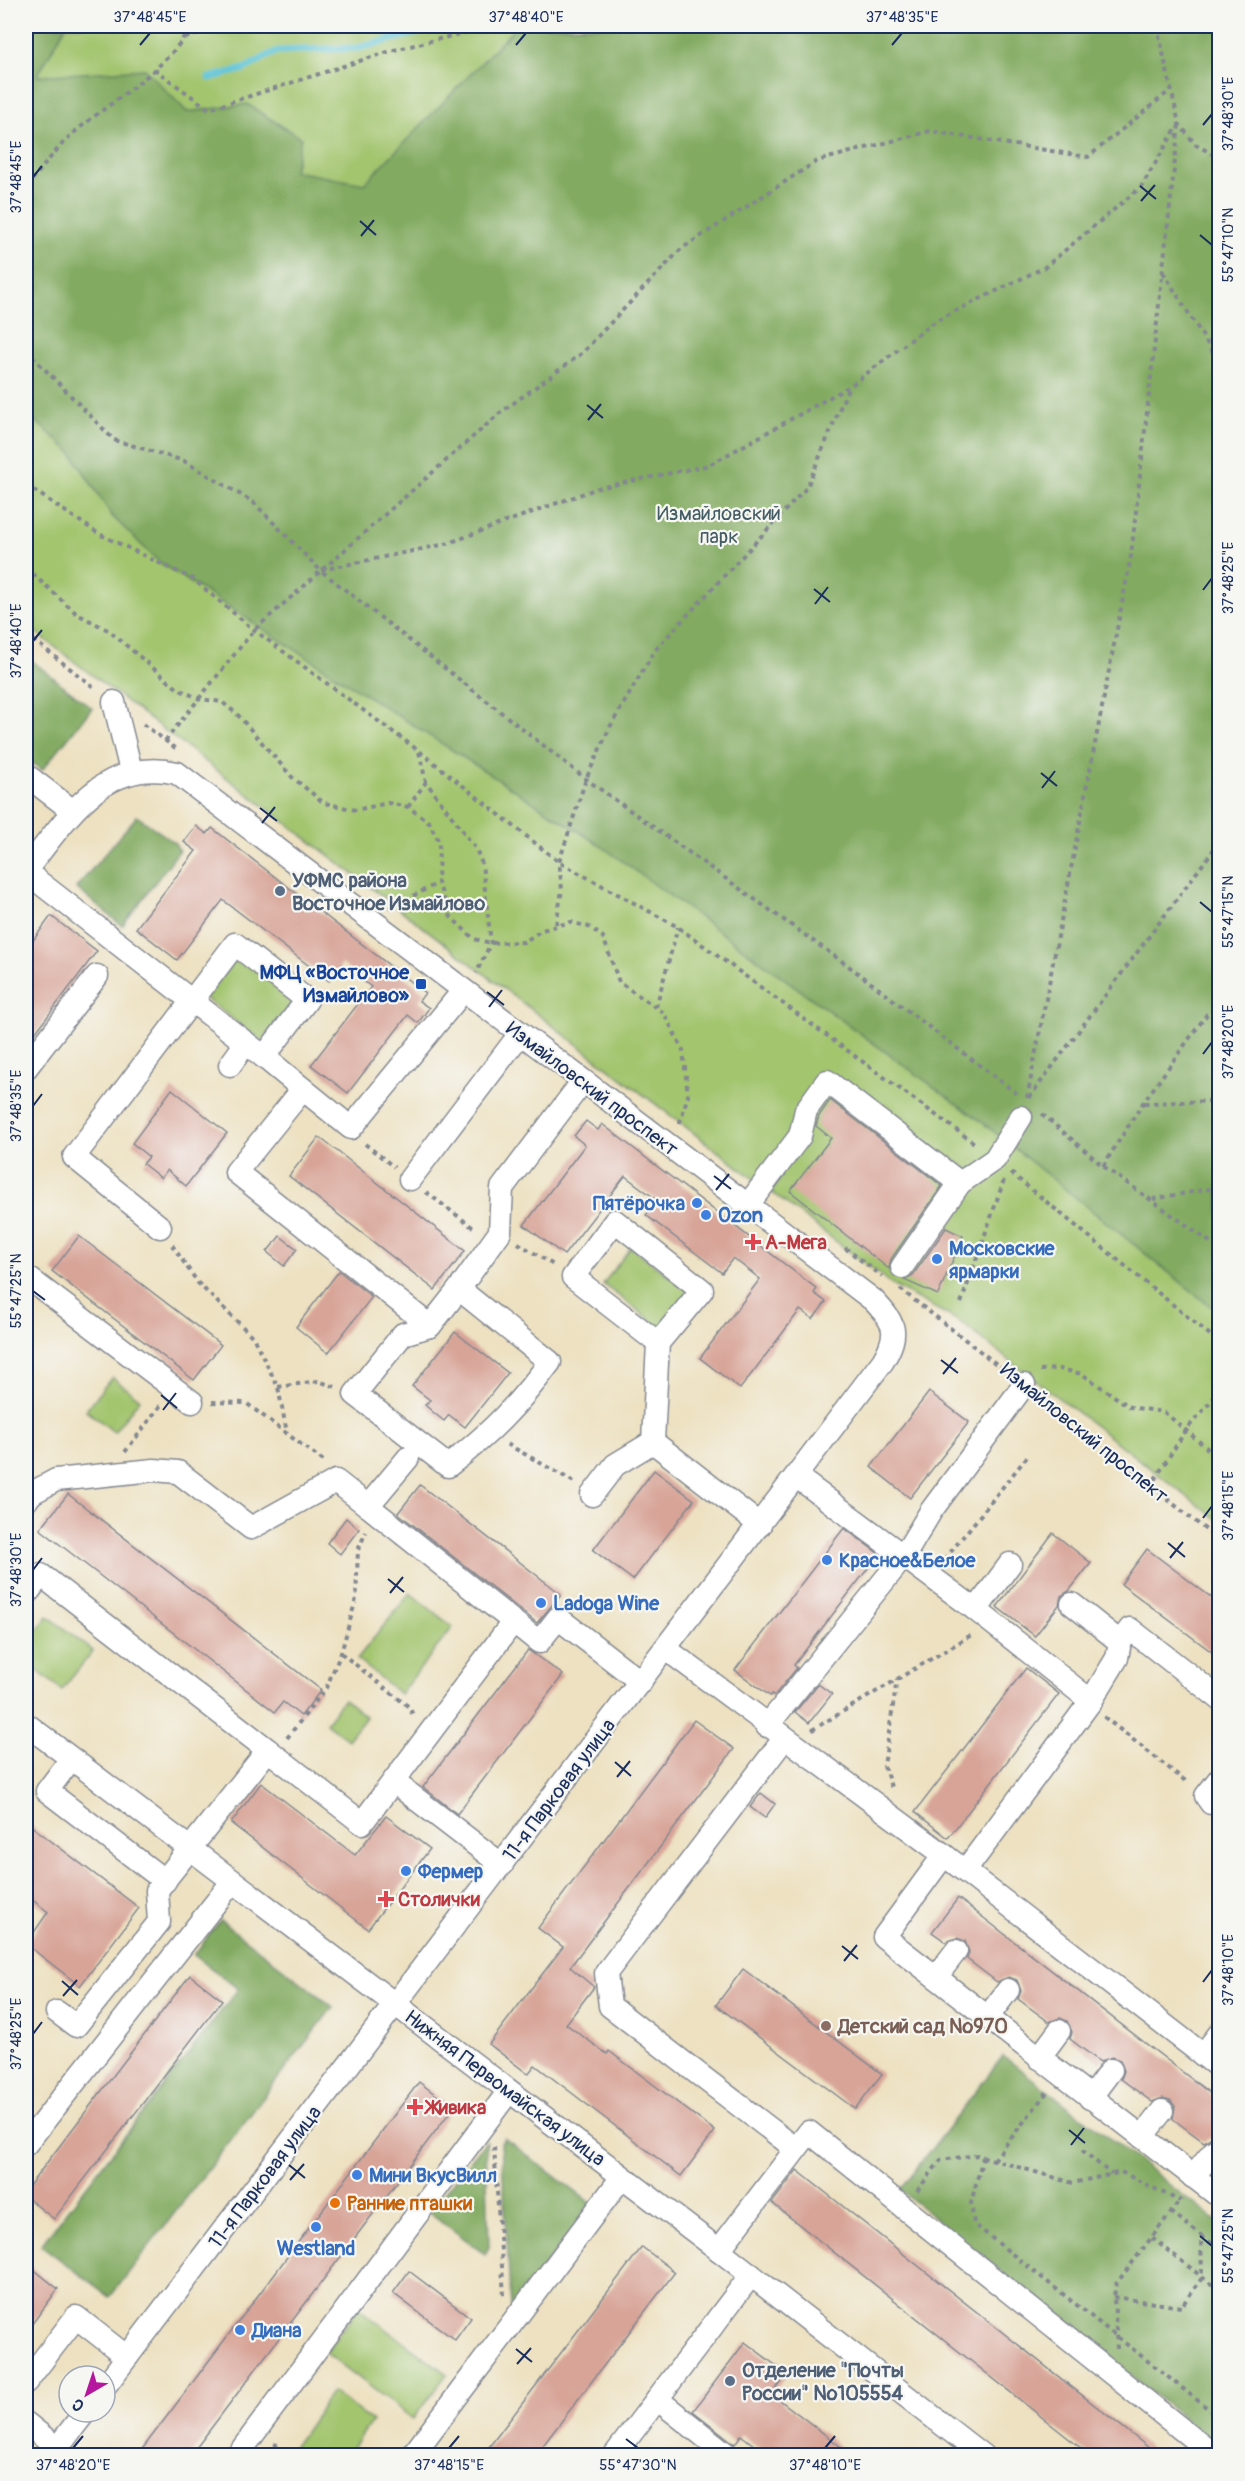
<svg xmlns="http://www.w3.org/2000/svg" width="1245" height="2481" font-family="Pangolin,sans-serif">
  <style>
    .green { fill: #a3c56e; stroke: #5f7a66; stroke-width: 1.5 }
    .forest { fill: #82aa61; stroke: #4e6c60; stroke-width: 1.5 }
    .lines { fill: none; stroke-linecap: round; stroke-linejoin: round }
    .stream { stroke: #59c2d6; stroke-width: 7 }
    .building { fill: #d8a498 }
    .minor-casing { stroke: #848890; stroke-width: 25 }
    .path { stroke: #848890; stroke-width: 4; stroke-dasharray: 4.5 4.5; stroke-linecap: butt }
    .minor { stroke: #fff; stroke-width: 22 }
    .ticks { fill: none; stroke: #1b2f5e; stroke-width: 2 }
    .service-dot { fill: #5c6f8a; stroke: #f6f6f2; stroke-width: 2 }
    .transit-dot { fill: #1a4fb4; stroke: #f6f6f2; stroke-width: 2 }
    .shop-dot { fill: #3f7fe0; stroke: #f6f6f2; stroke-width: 2 }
    .health-dot { fill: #e0444e; stroke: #f6f6f2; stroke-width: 2 }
    .education-dot { fill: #8d6e63; stroke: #f6f6f2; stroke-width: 2 }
    .food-dot { fill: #e8710a; stroke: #f6f6f2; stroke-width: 2 }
    .labels { text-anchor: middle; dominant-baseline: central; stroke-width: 4.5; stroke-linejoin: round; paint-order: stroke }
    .park-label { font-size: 20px; fill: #445c63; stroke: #f6f6f2 }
    .service-label { font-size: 20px; font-weight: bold; fill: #4e5e75; stroke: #f6f6f2; text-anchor: start }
    .transit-label { font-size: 20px; font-weight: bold; fill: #164399; stroke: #f6f6f2; text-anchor: end }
    .street-label { font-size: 20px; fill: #1b2f5e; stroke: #f6f6f2 }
    .shop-label { font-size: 20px; font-weight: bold; fill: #366cbe; stroke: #f6f6f2; text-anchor: start }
    .health-label { font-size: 20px; font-weight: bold; fill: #be3a42; stroke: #f6f6f2; text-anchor: start }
    .education-label { font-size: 20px; font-weight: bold; fill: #785e54; stroke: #f6f6f2; text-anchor: start }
    .food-label { font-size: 20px; font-weight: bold; fill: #c56008; stroke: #f6f6f2; text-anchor: start }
    .neatline { fill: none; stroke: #1b2f5e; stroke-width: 2 }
    .ticks-label { font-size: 15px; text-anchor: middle; fill: #1b2f5e }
  </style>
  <rect width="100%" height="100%" fill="#f6f6f2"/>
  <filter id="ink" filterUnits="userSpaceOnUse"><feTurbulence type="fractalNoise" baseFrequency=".0167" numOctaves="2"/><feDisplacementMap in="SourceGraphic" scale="12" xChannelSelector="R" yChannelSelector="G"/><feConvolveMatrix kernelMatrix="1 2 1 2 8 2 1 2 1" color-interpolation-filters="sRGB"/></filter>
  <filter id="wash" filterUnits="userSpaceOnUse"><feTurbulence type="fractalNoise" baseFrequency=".008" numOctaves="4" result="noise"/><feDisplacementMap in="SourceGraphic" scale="24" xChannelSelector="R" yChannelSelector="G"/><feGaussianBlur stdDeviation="1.35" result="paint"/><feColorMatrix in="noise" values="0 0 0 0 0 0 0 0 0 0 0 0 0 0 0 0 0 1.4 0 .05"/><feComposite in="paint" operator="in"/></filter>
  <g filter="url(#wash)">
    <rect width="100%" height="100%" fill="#ede1c1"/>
    <!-- green -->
    <g class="green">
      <path d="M26,26H1219V1521L957,1320L896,1287L26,625Z"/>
      <path d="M238,956L294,1000L262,1042L205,998Z"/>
      <path d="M631,1247L689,1291L661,1328L603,1284Z"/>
      <path d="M112,1377L140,1399L114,1432L86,1410Z"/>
      <path d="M410,1593L453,1627L400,1694L357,1659Z"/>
      <path d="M48,1616L93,1651L62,1690L26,1662V1645Z"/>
      <path d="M344,1699L366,1717L348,1740L326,1723Z"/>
      <path d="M358,2308L447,2374L413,2419L325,2352Z"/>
      <path d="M332,2392L372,2421L352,2449L360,2455H288Z"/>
    </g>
    <!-- forest -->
    <g class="forest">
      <path d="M26,26H66L37,76L145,69L187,112L247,104L301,138L294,171L364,184L517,26H1219V1313L978,1119L600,845L160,563L112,516L71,452L26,413Z"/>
      <path d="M26,656L92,708L42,770L26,758Z"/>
      <path d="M137,816L175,843L179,851L122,926L76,888Z"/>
      <path d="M220,1920L333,2007L110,2297L41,2245L238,1989L194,1955Z"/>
      <path d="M1003,2056L1219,2223V2447L900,2190Z"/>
      <path d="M504,2138L593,2205L511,2308L501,2143Z"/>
      <path d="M486,2141L489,2247L485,2254L429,2212Z"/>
    </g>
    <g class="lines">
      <!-- stream -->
      <path class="stream" d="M209,78L244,69L277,51L358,48L443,26"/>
    </g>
    <g id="blocks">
      <!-- building -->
      <g class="building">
        <path d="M196,826L207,834L212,828L425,993L419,1001L429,1008L418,1023L408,1015L348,1093L311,1065L371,987L342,964L329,981L223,900L177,960L136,928L196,851L184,842Z"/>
        <path d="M51,916L97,951L26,1045V950Z"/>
        <path d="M172,1089L227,1133L186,1186L167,1170L161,1178L143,1164L149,1157L132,1143Z"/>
        <path d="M830,1100L942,1186L891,1259L889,1269L790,1191L831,1138L816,1126L819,1116Z"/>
        <path d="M586,1121L598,1130L602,1124L817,1289L814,1293L826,1302L813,1319L800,1310L740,1389L700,1358L760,1279L733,1258L722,1273L646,1215L657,1200L625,1176L564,1255L524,1225L585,1145L574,1136Z"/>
        <path d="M319,1137L465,1251L435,1290L289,1176Z"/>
        <path d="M946,1228L963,1236L938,1295L904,1280L913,1275Z"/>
        <path d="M79,1236L221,1345L194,1380L52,1271Z"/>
        <path d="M280,1236L297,1249L284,1266L267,1252Z"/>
        <path d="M339,1271L372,1297L328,1353L296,1327Z"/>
        <path d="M455,1332L508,1373L465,1427L449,1415L444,1421L434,1413L425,1405L430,1400L412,1386Z"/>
        <path d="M929,1392L969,1422L910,1498L871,1467Z"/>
        <path d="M654,1470L694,1500L633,1580L593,1550Z"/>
        <path d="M420,1485L561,1594L537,1623L398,1513Z"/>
        <path d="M68,1494L321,1690L301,1716L283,1702L275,1712L40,1529Z"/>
        <path d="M346,1518L359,1529L340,1554L327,1543Z"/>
        <path d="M844,1528L879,1554L794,1665L797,1668L774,1696L772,1694L770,1696L735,1670Z"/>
        <path d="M1053,1533L1091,1563L1069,1591L1061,1596L1059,1605L1035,1636L997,1607Z"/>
        <path d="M1147,1549L1220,1604V1658L1121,1584Z"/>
        <path d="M528,1650L563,1675L457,1814L423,1787Z"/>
        <path d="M1026,1668L1059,1694L948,1838L915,1812Z"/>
        <path d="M818,1684L832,1694L809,1723L795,1712Z"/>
        <path d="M694,1720L734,1749L570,1967L594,1987L566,2024L607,2054L609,2051L715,2131L681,2176L535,2065L528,2074L489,2044L563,1947L538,1928Z"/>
        <path d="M261,1783L355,1855L386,1816L430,1849L368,1929L231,1823Z"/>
        <path d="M761,1793L775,1804L765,1818L750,1807Z"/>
        <path d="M26,1822L139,1908L80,1986L26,1944L48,1912L26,1895Z"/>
        <path d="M958,1898L1220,2101V2139L1210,2138L1204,2142L1173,2119L1175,2106L1170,2100L1163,2098L1152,2102L1121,2079L1124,2071L1120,2060L1112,2057L1100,2062L1070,2039L1072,2032L1067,2021L1060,2018L1049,2022L1018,1999L1021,1991L1017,1980L1009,1977L997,1982L967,1959L969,1952L965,1941L957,1938L946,1942L932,1932Z"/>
        <path d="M743,1969L882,2074L855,2109L716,2005Z"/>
        <path d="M190,1975L222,2000L54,2219L26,2197V2190Z"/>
        <path d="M419,2082L453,2108L190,2456H137Z"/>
        <path d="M797,2170L1159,2456H1091L971,2361L772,2203Z"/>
        <path d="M642,2247L675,2272L535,2456H482Z"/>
        <path d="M26,2263L58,2289L26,2332Z"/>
        <path d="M409,2271L471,2318L455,2340L393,2293Z"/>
        <path d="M745,2342L787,2374L772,2394L853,2456H768L741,2435L735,2444L693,2411Z"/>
      </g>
    </g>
  </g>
  <g filter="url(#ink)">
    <use href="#blocks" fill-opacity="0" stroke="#848890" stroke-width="1.5"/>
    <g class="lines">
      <!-- minor casing -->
      <g class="minor-casing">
        <g id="minor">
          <path d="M114,702L131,771"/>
          <path d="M26,775L73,811"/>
          <path d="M26,870C66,820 103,756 177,773L873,1300C895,1323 900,1332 883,1361L105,2386"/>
          <path d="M26,872L264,1057L307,1000L235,944L74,1157L160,1227"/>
          <path d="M264,1057L303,1089"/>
          <path d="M230,1065L246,1043"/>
          <path d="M26,1068L97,976"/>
          <path d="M410,1179L520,1034"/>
          <path d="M747,1206L800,1136L806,1110L827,1081L960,1183"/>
          <path d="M902,1267L960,1183L995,1159L1021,1117"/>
          <path d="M26,1287L31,1280L192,1402"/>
          <path d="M459,1289L430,1326L403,1334L355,1394L448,1466C490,1434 519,1404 550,1362L459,1289L500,1232L502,1188L583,1081"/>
          <path d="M430,1326L236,1172L303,1089L351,1128L463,991"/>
          <path d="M658,1343L573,1277L615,1221L702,1290L658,1343L653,1442L760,1525"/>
          <path d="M408,1458L368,1506L539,1642L558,1618L641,1682"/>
          <path d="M797,1477L976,1610L1091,1701L1117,1658L1120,1642L1130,1629L1220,1699"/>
          <path d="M592,1495L615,1465L653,1442"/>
          <path d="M26,1501L32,1493L56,1480L154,1470L178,1472L251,1528L336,1481L368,1506"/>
          <path d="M26,1595L41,1575L268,1750"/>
          <path d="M1072,1604L1120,1642"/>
          <path d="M976,1610L1010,1564"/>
          <path d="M666,1649L944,1855L1220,2068"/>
          <path d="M26,1724L719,2250L983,2456"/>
          <path d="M767,1726L904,1556L931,1511L1024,1385"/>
          <path d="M784,1739L606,1973L610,2006L796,2149"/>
          <path d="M71,1759L47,1791L165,1881"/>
          <path d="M394,1782L502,1865"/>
          <path d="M1211,1803L1206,1796L1220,1778"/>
          <path d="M944,1855L884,1937L1220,2197"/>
          <path d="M965,1871L1091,1701"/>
          <path d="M936,1977L956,1951"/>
          <path d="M57,2012L76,2026L159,1922L157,1890L268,1750L362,1823L513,1622"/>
          <path d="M987,2018L1008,1990"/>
          <path d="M1203,2055L1220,2033"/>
          <path d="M1039,2058L1059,2031"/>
          <path d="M1090,2098L1111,2070"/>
          <path d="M1142,2137L1162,2111"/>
          <path d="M26,2144L232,1882"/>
          <path d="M1193,2177L1214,2151"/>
          <path d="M719,2250L809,2132L1215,2456"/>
          <path d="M26,2382L76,2317L127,2357"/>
          <path d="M657,2399L729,2456"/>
          <path d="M26,2423L57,2448"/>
          <path d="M51,2456L85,2412"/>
          <path d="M237,2456L509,2091"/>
          <path d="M412,2456L622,2177"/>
          <path d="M614,2456L751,2275"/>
        </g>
      </g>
      <!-- path -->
      <g class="path">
        <path d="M1157,26L1179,124L1196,145L1220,158"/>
        <path d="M185,38L225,26"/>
        <path d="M154,69L209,109L394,50L492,26"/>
        <path d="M26,187C40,171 53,153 68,138C97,110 180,62 188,26"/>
        <path d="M1163,272L1220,364"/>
        <path d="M26,350L114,440L184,461L253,502L320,570L586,779L854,970L1020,1096"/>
        <path d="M26,485L99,534L193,579L254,630L419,751L559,862L678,927L977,1145"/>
        <path d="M26,568L77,614L108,630L178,689L200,699L222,702L237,714L292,777L324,803L356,810L388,803L408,807L429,822L439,842L438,883L451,917L474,939L491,943L524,942L542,930L571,922L589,927L603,937L619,982L664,1013L683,1050L688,1095L679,1125"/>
        <path d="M321,570L446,544L598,488L709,465L850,386L937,320L1045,267L1141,187L1177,127"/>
        <path d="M26,634L96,689"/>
        <path d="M143,724L178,750"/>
        <path d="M165,741L254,630L500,413L581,354L681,249L817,161L930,131L1088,157L1172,89"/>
        <path d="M419,752L426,782L476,849L482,864L491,943L476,973"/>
        <path d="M408,807L426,782"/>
        <path d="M389,908L438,883"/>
        <path d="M556,924L562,890L559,862L586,779L610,727L655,650L807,487L849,386"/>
        <path d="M656,1007L678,927"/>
        <path d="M1027,1098L1131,556L1179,124"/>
        <path d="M1029,1098L1220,841"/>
        <path d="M1144,1103L1220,1101"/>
        <path d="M1042,1114L1103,1166L1220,1249"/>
        <path d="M365,1144L394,1167"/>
        <path d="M1103,1166L1143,1103L1207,1014L1220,1006"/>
        <path d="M1011,1173L1220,1343"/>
        <path d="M426,1192L475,1229"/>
        <path d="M1153,1199L1220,1187"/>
        <path d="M518,1243L555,1266"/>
        <path d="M172,1245L198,1283L253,1337L278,1387L287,1433"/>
        <path d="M845,1248L882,1276"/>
        <path d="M900,1289L1008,1373"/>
        <path d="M961,1303L1004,1180"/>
        <path d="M1040,1370L1060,1369L1082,1374L1130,1407L1164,1412L1208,1449L1220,1465"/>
        <path d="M278,1387L318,1381L336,1387"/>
        <path d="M1040,1398L1220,1541"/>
        <path d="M212,1402L246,1403L326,1463"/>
        <path d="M507,1444L574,1482"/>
        <path d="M125,1452L161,1405"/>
        <path d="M1150,1487L1186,1430L1220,1391"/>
        <path d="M945,1559L1027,1457"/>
        <path d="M341,1653L409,1707L414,1717"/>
        <path d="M26,1697L32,1702"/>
        <path d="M1104,1717L1188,1783"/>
        <path d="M812,1730L973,1634"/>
        <path d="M287,1738L326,1688L341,1653L356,1599L358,1550L366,1532"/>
        <path d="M891,1787L884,1766L897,1679"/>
        <path d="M494,2147L504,2296"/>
        <path d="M1082,2150L1111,2174"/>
        <path d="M983,2157L971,2203L974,2224L1220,2418"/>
        <path d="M994,2160L1047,2092"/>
        <path d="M917,2191L941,2160L977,2155L1073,2183L1121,2172L1180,2201"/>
        <path d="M1201,2236L1220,2249"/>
        <path d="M1152,2238L1220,2291"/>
        <path d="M1114,2297L1181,2307L1202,2278L1201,2235L1171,2212"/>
        <path d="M1117,2349L1114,2297L1116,2284L1181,2199"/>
        <path d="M275,2456L276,2442"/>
      </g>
      <!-- minor -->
      <use href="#minor" class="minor"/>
    </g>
  </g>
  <!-- ticks -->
  <path class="ticks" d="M140,45L150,33M516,45L526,33M892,45L902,33M1203,125L1212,114M33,177L42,166M1140,186L1156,199M1141,201L1155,185M360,221L376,235M1200,235L1212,245M361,236L374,220M587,405L603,418M588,420L601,404M814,589L830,602M1203,590L1212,578M815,604L828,587M33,641L42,630M1041,773L1057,786M1042,788L1055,771M260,808L277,821M262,823L275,807M1200,902L1212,912M487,992L504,1005M489,1007L502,990M1203,1054L1212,1042M33,1106L42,1094M714,1176L731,1189M716,1190L729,1174M33,1291L45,1300M941,1360L958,1373M943,1374L956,1358M161,1395L177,1408M163,1410L176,1393M1203,1518L1212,1506M1168,1543L1185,1557M1170,1558L1183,1542M33,1570L42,1558M388,1579L404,1592M390,1593L403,1577M615,1762L631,1776M617,1777L630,1761M842,1946L858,1959M844,1961L857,1945M62,1981L78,1995M1203,1982L1212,1970M63,1996L77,1980M33,2034L42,2022M1069,2130L1085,2143M1071,2145L1084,2128M289,2165L305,2178M290,2180L304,2164M1200,2236L1212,2246M516,2349L532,2362M517,2364L531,2348M626,2439L638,2448M73,2448L83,2436M449,2448L459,2436M825,2448L835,2436"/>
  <!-- markers -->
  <g class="service-dot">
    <circle cx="280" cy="891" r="6"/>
    <circle cx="730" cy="2381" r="6"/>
  </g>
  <rect class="transit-dot" x="415" y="978" width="12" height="12" rx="3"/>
  <g class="shop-dot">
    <circle cx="697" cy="1203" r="6"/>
    <circle cx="706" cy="1215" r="6"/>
    <circle cx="937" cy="1259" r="6"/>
    <circle cx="827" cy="1560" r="6"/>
    <circle cx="541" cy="1603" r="6"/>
    <circle cx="406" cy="1871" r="6"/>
    <circle cx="357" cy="2175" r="6"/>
    <circle cx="316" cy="2227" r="6"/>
    <circle cx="240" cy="2330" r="6"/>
  </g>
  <g class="health-dot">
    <path d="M750 1233h6v6h6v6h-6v6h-6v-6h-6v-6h6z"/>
    <path d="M383 1890h6v6h6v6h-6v6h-6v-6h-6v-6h6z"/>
    <path d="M412 2098h6v6h6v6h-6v6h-6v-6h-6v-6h6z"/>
  </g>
  <circle class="education-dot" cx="826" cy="2026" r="6"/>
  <circle class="food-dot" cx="335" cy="2203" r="6"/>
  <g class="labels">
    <!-- park labels -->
    <g class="park-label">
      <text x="719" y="513">Измайловский<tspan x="719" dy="23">парк</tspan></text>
    </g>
    <!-- service labels -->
    <g class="service-label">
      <text x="292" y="880">УФМС района<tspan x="292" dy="23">Восточное Измайлово</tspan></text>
      <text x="742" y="2370">Отделение "Почты<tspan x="742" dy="23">России" №105554</tspan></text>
    </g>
    <!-- transit labels -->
    <g class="transit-label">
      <text x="409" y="972">МФЦ «Восточное<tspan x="409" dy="23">Измайлово»</tspan></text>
    </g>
    <!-- street labels -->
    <g class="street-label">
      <text transform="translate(592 1089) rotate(37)">Измайловский проспект</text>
      <text transform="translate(1084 1433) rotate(39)">Измайловский проспект</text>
      <text transform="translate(559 1790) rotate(-53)">11-я Парковая улица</text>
      <text transform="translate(505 2088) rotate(37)">Нижняя Первомайская улица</text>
      <text transform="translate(265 2177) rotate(-53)">11-я Парковая улица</text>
    </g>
    <!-- shop labels -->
    <g class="shop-label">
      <text x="685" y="1203" text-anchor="end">Пятёрочка</text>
      <text x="718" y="1215">Ozon</text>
      <text x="949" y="1248">Московские<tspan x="949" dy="23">ярмарки</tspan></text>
      <text x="839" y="1560">Красное&amp;Белое</text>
      <text x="553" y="1603">Ladoga Wine</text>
      <text x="418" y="1871">Фермер</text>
      <text x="369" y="2175">Мини ВкусВилл</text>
      <text x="316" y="2248" text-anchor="middle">Westland</text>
      <text x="252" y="2330">Диана</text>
    </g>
    <!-- health labels -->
    <g class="health-label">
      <text x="765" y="1242">А-Мега</text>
      <text x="398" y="1899">Столички</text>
      <text x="427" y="2107">Живика</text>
    </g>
    <!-- education labels -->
    <g class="education-label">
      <text x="838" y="2026">Детский сад №970</text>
    </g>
    <!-- food labels -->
    <g class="food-label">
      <text x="347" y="2203">Ранние пташки</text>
    </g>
  </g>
  <!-- margin -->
  <rect width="1245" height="2481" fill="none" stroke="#f6f6f2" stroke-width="66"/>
  <!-- north arrow -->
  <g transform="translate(87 2394) rotate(219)"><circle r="28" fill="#f6f6f2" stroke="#9ea6b7" stroke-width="1.5"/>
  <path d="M0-4.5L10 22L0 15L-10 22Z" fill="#b5179e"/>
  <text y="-9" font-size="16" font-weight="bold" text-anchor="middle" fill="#1b2f5e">С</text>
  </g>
  <rect x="33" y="33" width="1179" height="2415" class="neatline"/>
  <g class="ticks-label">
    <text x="150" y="22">37°48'45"E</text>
    <text x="526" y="22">37°48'40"E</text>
    <text x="902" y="22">37°48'35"E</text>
    <text transform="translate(1228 114) rotate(-90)" y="5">37°48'30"E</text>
    <text transform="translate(16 177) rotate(-90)" y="5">37°48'45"E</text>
    <text transform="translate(1228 245) rotate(-90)" y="5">55°47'10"N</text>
    <text transform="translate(1228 578) rotate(-90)" y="5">37°48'25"E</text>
    <text transform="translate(16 641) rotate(-90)" y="5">37°48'40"E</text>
    <text transform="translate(1228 912) rotate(-90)" y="5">55°47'15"N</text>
    <text transform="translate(1228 1042) rotate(-90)" y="5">37°48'20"E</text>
    <text transform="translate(16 1106) rotate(-90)" y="5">37°48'35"E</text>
    <text transform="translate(16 1291) rotate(-90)" y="5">55°47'25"N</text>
    <text transform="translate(1228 1506) rotate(-90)" y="5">37°48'15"E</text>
    <text transform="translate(16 1570) rotate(-90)" y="5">37°48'30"E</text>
    <text transform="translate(1228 1970) rotate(-90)" y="5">37°48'10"E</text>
    <text transform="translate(16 2034) rotate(-90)" y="5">37°48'25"E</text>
    <text transform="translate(1228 2246) rotate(-90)" y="5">55°47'25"N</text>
    <text x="73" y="2470">37°48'20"E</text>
    <text x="449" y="2470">37°48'15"E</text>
    <text x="638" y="2470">55°47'30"N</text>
    <text x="825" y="2470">37°48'10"E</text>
  </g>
</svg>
